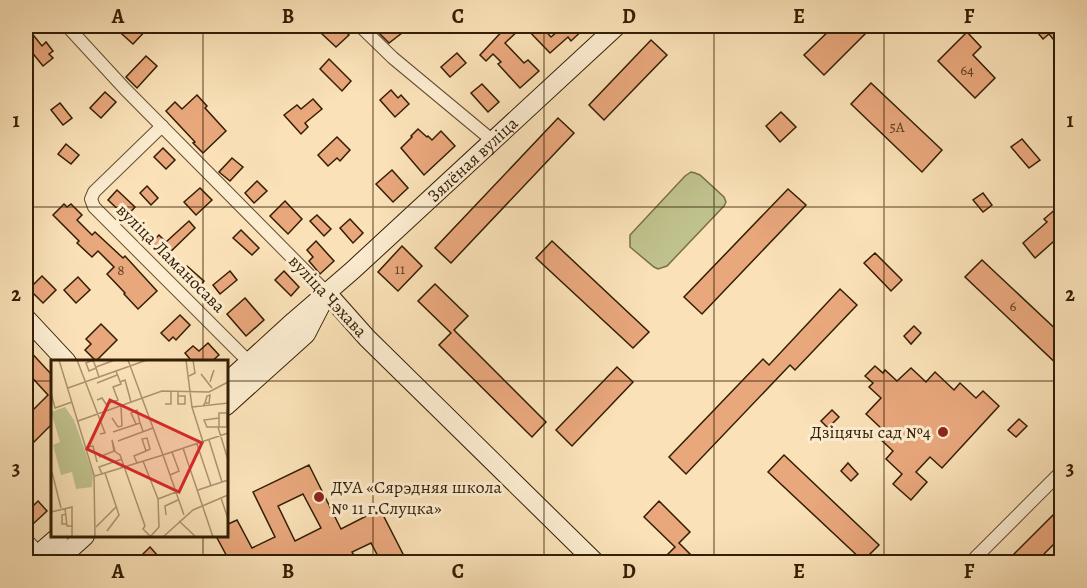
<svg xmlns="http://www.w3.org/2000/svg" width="1087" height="588" font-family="Alegreya,serif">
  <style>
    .garden { fill: #c0c28d; stroke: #7a7048; stroke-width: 1.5 }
    .building { fill: #e9a77c; stroke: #331e03; stroke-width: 1.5; fill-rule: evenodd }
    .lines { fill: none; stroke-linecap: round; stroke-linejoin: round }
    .street-casing { stroke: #654f30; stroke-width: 14 }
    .secondary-casing { stroke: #331e03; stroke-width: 20 }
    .street { stroke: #fcecd0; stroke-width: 12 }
    .secondary { stroke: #fcecd0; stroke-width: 18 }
    .grid { fill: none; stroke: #331e03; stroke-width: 1.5; stroke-opacity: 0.55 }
    .poi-dot { fill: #8f2418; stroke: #fcecd0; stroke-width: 2 }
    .labels { text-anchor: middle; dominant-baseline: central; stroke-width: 6; stroke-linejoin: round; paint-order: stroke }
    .number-label { font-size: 15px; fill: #604021 }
    .street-label { font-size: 18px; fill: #331e03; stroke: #fcecd0 }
    .poi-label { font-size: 18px; fill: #331e03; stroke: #fcecd0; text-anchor: end }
    .inset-road { fill: none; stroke: #aa936f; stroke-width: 1.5 }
    .view { fill: #d62828; fill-opacity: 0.15; stroke: #d62828; stroke-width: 3 }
    .inset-edge { fill: none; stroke: #331e03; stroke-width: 3 }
    .neatline { fill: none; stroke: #331e03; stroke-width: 2 }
    .grid-label { font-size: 20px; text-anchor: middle; font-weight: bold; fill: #331e03 }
  </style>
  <rect width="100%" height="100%" fill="#fae1b7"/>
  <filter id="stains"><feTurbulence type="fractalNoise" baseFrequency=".00333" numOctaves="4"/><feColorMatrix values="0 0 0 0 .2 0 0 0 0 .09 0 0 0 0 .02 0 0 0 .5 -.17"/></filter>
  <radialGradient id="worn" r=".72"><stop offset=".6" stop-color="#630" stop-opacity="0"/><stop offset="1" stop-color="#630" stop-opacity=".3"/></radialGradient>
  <!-- garden -->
  <path class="garden" d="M691,172L695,173L700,175L724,197L726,202L724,206L667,266L658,269L654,267L630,247V235L685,176Z"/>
  <!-- building -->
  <g class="building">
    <path d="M26,26L42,46L46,42L53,51L49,54L53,58L43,66L26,45Z"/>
    <path d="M113,26H150L133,44Z"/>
    <path d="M329,26H340L349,35L336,47L321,33Z"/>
    <path d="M390,26H411L389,43L380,34Z"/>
    <path d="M507,26H523L505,43L524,63L528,60L539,71L520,88L498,64L501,62L493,54L486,61L480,55Z"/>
    <path d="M524,26H541L551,37L564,26H587L571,41L568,37L550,53Z"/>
    <path d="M834,26H873L824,75L804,55Z"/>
    <path d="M1032,26H1062V50L1049,34L1043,39Z"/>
    <path d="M967,32L981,47L973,55L995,78L975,98L938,61Z"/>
    <path d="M651,40L667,55L604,120L589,105Z"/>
    <path d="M457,53L466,63L450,77L441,67Z"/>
    <path d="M146,56L157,66L137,88L126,77Z"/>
    <path d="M329,59L351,81L342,91L320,69Z"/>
    <path d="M871,83L942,150L922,172L851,104Z"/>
    <path d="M482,84L499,102L488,112L471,93Z"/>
    <path d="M391,90L398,98L401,95L409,104L395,117L380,100Z"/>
    <path d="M105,92L116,102L101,118L90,108Z"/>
    <path d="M197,95L207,106L205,108L226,131L203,153L193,143L195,142L166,111L175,102L182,109Z"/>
    <path d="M313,99L322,109L305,123L308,127L301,134L284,115L297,105L301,109Z"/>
    <path d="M60,103L72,118L63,125L51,110Z"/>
    <path d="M781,112L796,127L780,142L766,126Z"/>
    <path d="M558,118L574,133L451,263L435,248Z"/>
    <path d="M418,129L427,137L428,136L432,140L441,131L455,146L424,175L401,148L412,137L411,136Z"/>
    <path d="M337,137L350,150L340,161L337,158L328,166L318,155Z"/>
    <path d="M1022,139L1040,160L1029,168L1011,147Z"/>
    <path d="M66,144L79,155L71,164L58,154Z"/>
    <path d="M163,148L175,160L166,169L154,157Z"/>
    <path d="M232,158L243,167L230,181L219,172Z"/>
    <path d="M392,170L408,188L393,202L376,184Z"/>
    <path d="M257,181L267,191L254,203L245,193Z"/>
    <path d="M147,186L158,198L151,205L140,193Z"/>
    <path d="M200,188L212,200L196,215L184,202Z"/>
    <path d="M788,189L806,205L702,314L684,297Z"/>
    <path d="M117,190L135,207L126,217L108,200Z"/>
    <path d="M983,193L992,205L983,212L973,200Z"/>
    <path d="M285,201L302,219L288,234L270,216Z"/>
    <path d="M64,204L67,207L71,204L82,215L77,220L92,235L95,232L123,258L125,256L157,291L138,309L124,294L125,293L107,274L114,267L98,251L92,257L77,243L79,241L53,215Z"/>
    <path d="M1057,208L1062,214V234L1035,258L1023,243L1047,222L1044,219Z"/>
    <path d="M317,215L331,229L324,236L310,221Z"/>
    <path d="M350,219L363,233L353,243L340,228Z"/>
    <path d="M189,221L195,228L164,258L150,244L159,235L166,242Z"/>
    <path d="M241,230L259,248L252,255L233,238Z"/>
    <path d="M316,241L334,261L320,274L309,261L313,257L307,250Z"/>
    <path d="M552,241L649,332L633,348L536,258Z"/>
    <path d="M402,246L422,266L398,291L378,272Z"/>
    <path d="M875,253L902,280L891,291L864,263Z"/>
    <path d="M982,260L1062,335V369L965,277Z"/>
    <path d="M187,266L204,281L196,290L179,274Z"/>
    <path d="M230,271L237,280L220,294L213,285Z"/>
    <path d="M284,271L299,287L291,296L275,280Z"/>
    <path d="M42,276L56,290L43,303L29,289Z"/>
    <path d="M78,277L90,290L76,303L64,290Z"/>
    <path d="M435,284L468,316L454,330L546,422L532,437L439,345L451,333L418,301Z"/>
    <path d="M840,289L857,305L795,370L790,365L686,474L669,457L763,359L769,365Z"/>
    <path d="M245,298L264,320L246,336L227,314Z"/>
    <path d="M180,315L190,325L176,340L173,337L169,341L161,333Z"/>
    <path d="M101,324L117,340L96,361L85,350L91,344L86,339Z"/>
    <path d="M914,326L921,333L911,344L904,336Z"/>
    <path d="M208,343L219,355L211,362H188L190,359L185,353L193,346L199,351Z"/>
    <path d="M26,347L52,375V424L33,443L26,436V406L31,412L48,395L26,371Z"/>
    <path d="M875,366L883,373L885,370L897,381L911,368L926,382L935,372L954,390L960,383L976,398L983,391L999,406L942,468L930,457L916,472L927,482L911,500L893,484L902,474L886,459L893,451L876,435L882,429L866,414L881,398L869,387L873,383L865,376Z"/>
    <path d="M617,367L633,382L572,446L556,430Z"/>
    <path d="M832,410L839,417L828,428L821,421Z"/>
    <path d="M1019,419L1027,426L1016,437L1008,430Z"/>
    <path d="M784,455L879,545L863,561L768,472Z"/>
    <path d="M848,463L858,474L851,481L841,471Z"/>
    <path d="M309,465L341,529L380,509L405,558L396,562H381L371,543L352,552L358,562H288L286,559L279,562H230L216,536H226V525L237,520L252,548L275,537L253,492ZM303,494L321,528L295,541L278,506Z"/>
    <path d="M38,501L47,511L33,524L26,516V513Z"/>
    <path d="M659,501L690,532L679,543L698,562H660L675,547L644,517Z"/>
    <path d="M1053,515L1062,523V536L1036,562H1006Z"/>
    <path d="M150,547L158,556L151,562H135Z"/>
  </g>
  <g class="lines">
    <!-- street casing -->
    <g class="street-casing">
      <g id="street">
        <path d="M67,26L125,89L327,293"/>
        <path d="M360,26L393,58L493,141"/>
        <path d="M162,126L94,192L91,199L94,207L249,362"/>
        <path d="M26,539L39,553"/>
        <path d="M971,562L1062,471"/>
      </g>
    </g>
    <!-- secondary casing -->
    <g class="secondary-casing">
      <g id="secondary">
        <path d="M327,293L367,338L595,562"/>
        <path d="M26,318L67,362"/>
        <path id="s1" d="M226,383L294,321L353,270L617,26"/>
        <path d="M226,406L306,334L322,303"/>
        <path d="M29,562L59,536"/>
        <path d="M56,562L85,536"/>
      </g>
    </g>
    <!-- street -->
    <use href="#street" class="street"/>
    <!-- secondary -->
    <use href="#secondary" class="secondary"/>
  </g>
  <!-- grid -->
  <path class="grid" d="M203,26V362M373,26V562M544,26V562M714,26V562M884,26V562M26,207H1062M26,381H52M226,381H1062M203,536V562"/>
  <!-- markers -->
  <g class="poi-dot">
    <circle cx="943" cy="432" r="6"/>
    <circle cx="319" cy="497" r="6"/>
  </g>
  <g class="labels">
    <!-- number labels -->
    <g class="number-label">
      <text x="967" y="70">64</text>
      <text x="897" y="127">5А</text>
      <text x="400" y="269">11</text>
      <text x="121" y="270">8</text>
      <text x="1013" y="306">6</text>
    </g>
    <!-- street labels -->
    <g class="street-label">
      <text stroke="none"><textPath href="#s1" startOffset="333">Зялёная вуліца</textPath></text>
      <text transform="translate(171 258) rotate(45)">вуліца Ламаносава</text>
      <text transform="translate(328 296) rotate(47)">вуліца Чэхава</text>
    </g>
    <!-- poi labels -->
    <g class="poi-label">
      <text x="931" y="432">Дзіцячы сад №4</text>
      <text x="331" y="487" text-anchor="start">ДУА «Сярэдняя школа<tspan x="331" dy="21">№ 11 г.Слуцка»</tspan></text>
    </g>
  </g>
  <!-- overview -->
  <g transform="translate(51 360)">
    <rect width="177" height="177" fill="#fae1b7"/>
    <path d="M14,47L23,60L42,113L41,127L25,129L21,112L10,115L2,85L9,82L0,52Z" fill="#c0c28d"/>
    <path class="inset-road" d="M8,0L43,115L44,177M26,0L54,73L49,74M135,0L141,47L152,82M45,7L64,0M45,8L42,0L35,3L38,11L45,8L48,17M138,16L144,13L142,0M155,20L150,14L161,28M69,22L74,20L80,42M159,22L163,10L160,18M46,23L66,15M17,28L96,0M0,33L4,48L21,42M127,36H134V44H127V32M46,40L51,38L55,44L67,40L62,27L70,24L65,11M114,44H120V31M152,46L154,43L156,36L159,35L158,43H154M141,47L177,43L176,53H168V67M61,58L67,67L71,66L70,46M168,58L153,60L156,67H176V53M27,61L111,31L158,32L177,22M85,64L80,53L86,50L89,63M167,67L177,100M62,72L89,63L92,71M158,80L171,122M67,81L102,68M146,84L160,126M35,87L42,86L46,102M132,88L162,177M63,91L61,80L64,91M112,95L177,73M112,95L133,155M48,97L63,91L69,95L94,166L92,169L100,177M92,101L107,139M86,103L83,96L95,91L99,89L96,78L91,79L95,91M1,112L10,148M54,113L68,155L56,171M51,114L48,107L71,99M119,115L128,111L121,92M44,116L112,95L77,0M147,130L177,120M170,138L177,159M107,139L125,132M14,148L16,166H22M0,152L21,147V177M15,154L11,155V164H16M115,155L114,146L127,140M128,161L145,177M45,167L65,147M99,177L108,167L107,139M112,177L142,150L177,135"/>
    <path class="view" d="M59,40L151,83L128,132L36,89Z"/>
    <rect width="177" height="177" class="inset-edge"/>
  </g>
  <!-- margin -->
  <rect width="1087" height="588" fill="none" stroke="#fae1b7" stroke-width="66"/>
  <rect x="33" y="33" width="1021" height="522" class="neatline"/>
  <g class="grid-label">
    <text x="118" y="23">A</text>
    <text x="288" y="23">B</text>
    <text x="458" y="23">C</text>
    <text x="629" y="23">D</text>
    <text x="799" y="23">E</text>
    <text x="969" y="23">F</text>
    <text x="16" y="127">1</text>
    <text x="1070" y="127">1</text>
    <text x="16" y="301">2</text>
    <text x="1070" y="301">2</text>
    <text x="16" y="475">3</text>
    <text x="1070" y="475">3</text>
    <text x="118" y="578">A</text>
    <text x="288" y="578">B</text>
    <text x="458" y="578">C</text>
    <text x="629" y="578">D</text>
    <text x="799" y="578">E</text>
    <text x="969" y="578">F</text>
  </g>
  <rect width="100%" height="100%" filter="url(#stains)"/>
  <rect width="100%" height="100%" fill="url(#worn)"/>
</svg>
